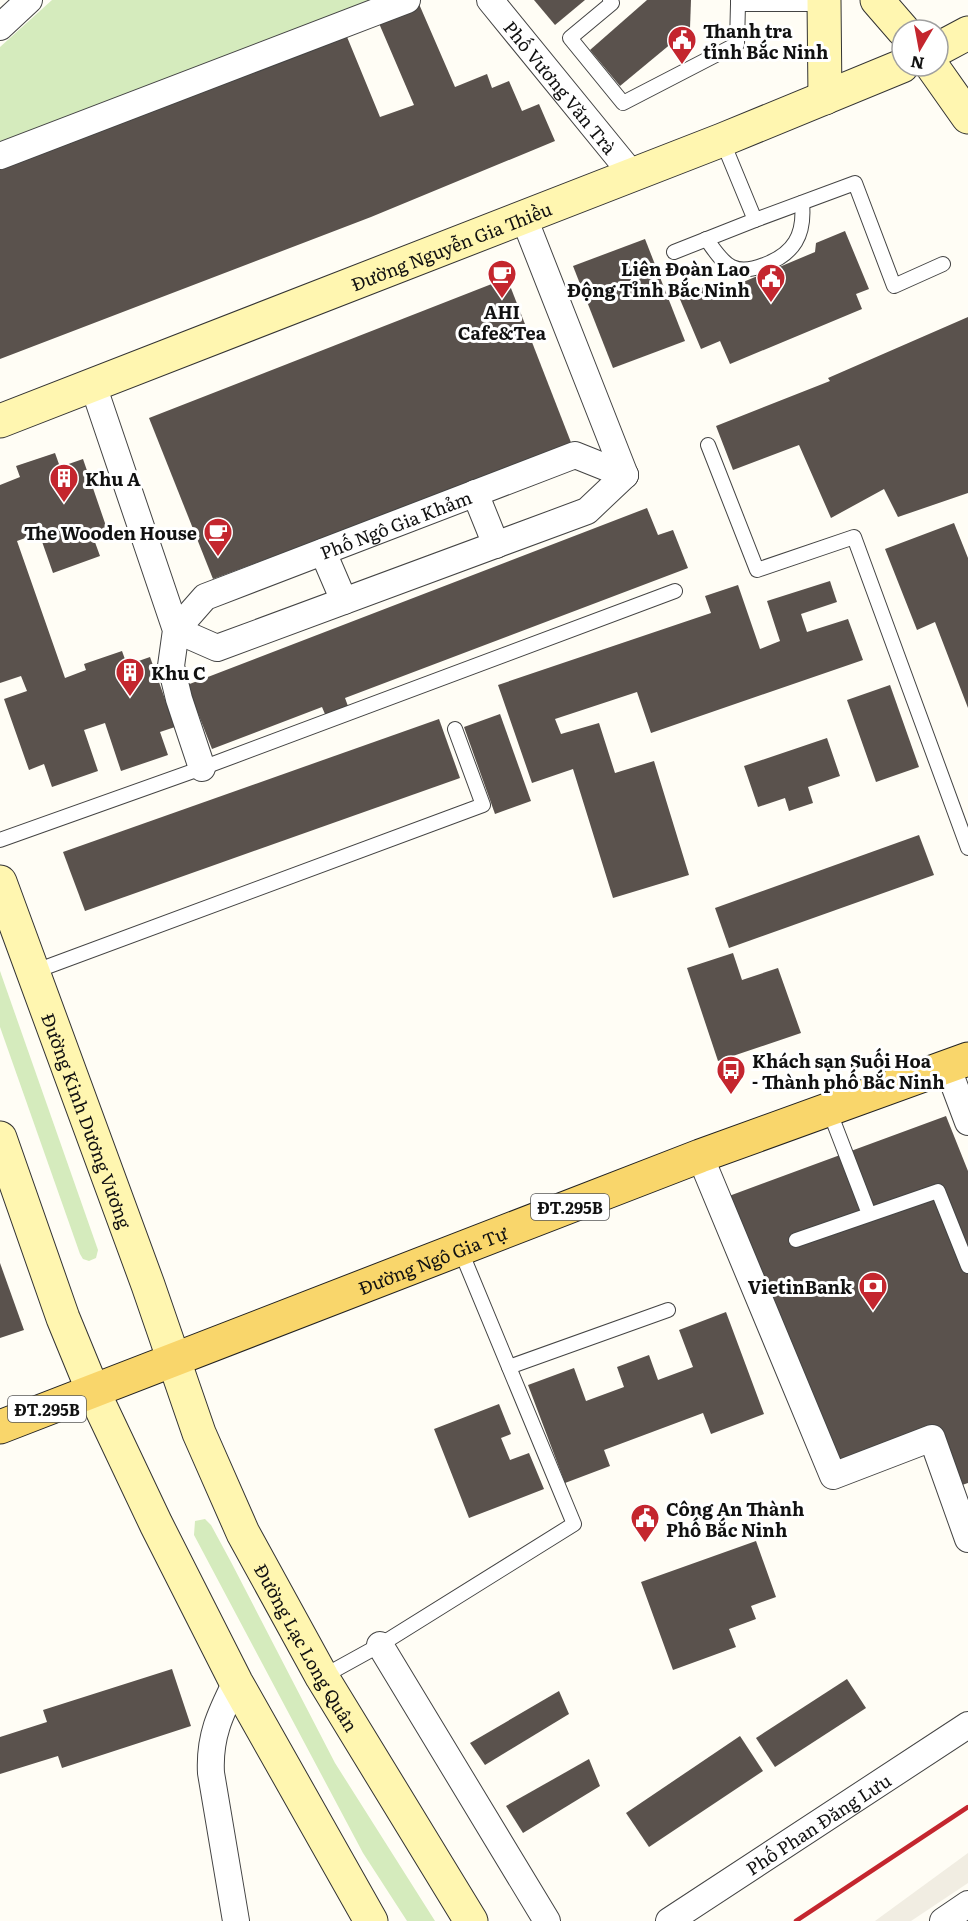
<svg xmlns="http://www.w3.org/2000/svg" width="968" height="1921" font-family="Literata,serif">
  <style>
    .green { fill: #d5ebbd }
    .plaza { fill: #f1ede2 }
    .building { fill: #5a524d }
    .lines { fill: none; stroke-linecap: round; stroke-linejoin: round }
    .lane-casing { stroke: #444; stroke-width: 16 }
    .street-casing { stroke: #444; stroke-width: 28 }
    .secondary-casing { stroke: #333; stroke-width: 35 }
    .primary-casing { stroke: #222; stroke-width: 35 }
    .lane { stroke: #fff; stroke-width: 14 }
    .street { stroke: #fff; stroke-width: 26 }
    .secondary { stroke: #fff6b0; stroke-width: 33 }
    .primary { stroke: #f9d66b; stroke-width: 33 }
    .rail { stroke: #c4262e; stroke-width: 4.5 }
    .labels { text-anchor: middle; dominant-baseline: central; stroke-width: 6; stroke-linejoin: round; paint-order: stroke }
    .shield { fill: #fff; stroke: #585858; stroke-width: 1.5 }
    .shield-label { font-size: 16px; font-weight: bold; fill: #111 }
    .poi-label { font-size: 18px; font-weight: bold; fill: #111; stroke: #fff; text-anchor: start }
    .street-label { font-size: 18px; fill: #111; stroke: #fff }
  </style>
  <rect width="100%" height="100%" fill="#fffdf5"/>
  <!-- green -->
  <g class="green">
    <path d="M52,0H370L0,145V47Z"/>
    <path d="M0,971L98,1250L96,1258L89,1261L83,1259L80,1254L0,1027Z"/>
    <path d="M205,1519L211,1525L231,1562L335,1763L435,1921H407L363,1853L194,1535L195,1521Z"/>
  </g>
  <!-- plaza -->
  <path class="plaza" d="M968,1853V1883L911,1921H875Z"/>
  <!-- building -->
  <g class="building">
    <path d="M534,0H585L555,25Z"/>
    <path d="M647,0H691L690,28L620,86L590,50Z"/>
    <path d="M419,4L455,87L487,74L492,88L509,81L522,111L539,104L555,141L371,217L0,359V170L345,32L380,117L414,105L378,21Z"/>
    <path d="M845,231L869,289L856,294L862,309L730,364L720,341L701,349L679,297L706,286L710,296L815,252L816,243Z"/>
    <path d="M645,239L685,341L613,368L573,266Z"/>
    <path d="M507,278L572,445L213,579L149,418Z"/>
    <path d="M968,317V493L898,517L884,489L831,518L799,445L733,470L716,426L830,381L828,378Z"/>
    <path d="M55,453L60,467L83,459L107,529L92,534L100,556L53,573L39,533L17,541L65,678L86,670L84,664L122,651L127,665L150,657L175,727L160,732L168,755L121,771L105,723L84,730L98,771L52,787L44,764L29,770L4,699L27,691L21,676L0,683V485L20,477L16,466Z"/>
    <path d="M647,508L658,535L673,530L688,568L345,698L352,717L330,726L322,707L212,749L187,685Z"/>
    <path d="M954,523L968,558V708L935,622L917,630L885,549Z"/>
    <path d="M830,581L837,602L801,614L807,632L848,619L863,660L651,733L637,692L555,719L561,734L599,723L615,773L654,761L689,875L613,898L573,769L532,783L498,685L711,613L705,596L738,585L760,649L780,641L767,601Z"/>
    <path d="M890,685L919,767L876,782L847,700Z"/>
    <path d="M500,714L531,801L495,814L464,727Z"/>
    <path d="M439,719L460,778L85,911L63,852Z"/>
    <path d="M827,738L840,776L808,787L813,803L789,811L785,798L758,807L744,766Z"/>
    <path d="M919,835L934,875L729,948L715,908Z"/>
    <path d="M733,953L742,980L778,968L801,1033L718,1061L687,968Z"/>
    <path d="M946,1116L968,1171V1483L959,1486L936,1427L841,1461L729,1196Z"/>
    <path d="M0,1263L24,1330L0,1338Z"/>
    <path d="M726,1312L764,1414L711,1434L703,1413L604,1450L610,1466L565,1483L528,1385L574,1368L586,1401L624,1387L617,1367L649,1355L658,1380L693,1367L679,1330Z"/>
    <path d="M499,1404L511,1434L501,1438L510,1460L529,1453L544,1489L469,1518L434,1429Z"/>
    <path d="M756,1541L776,1597L751,1606L756,1619L729,1629L736,1647L673,1670L641,1582Z"/>
    <path d="M172,1669L191,1726L62,1768L58,1756L0,1774V1737L47,1722L43,1710Z"/>
    <path d="M847,1679L866,1708L775,1767L756,1738Z"/>
    <path d="M559,1691L569,1714L485,1765L470,1743Z"/>
    <path d="M740,1736L763,1771L649,1847L626,1813Z"/>
    <path d="M589,1759L600,1786L523,1833L506,1806Z"/>
  </g>
  <g class="lines">
    <!-- lane casing -->
    <g class="lane-casing">
      <g id="lane">
        <path d="M610,0L612,3L570,38L623,103L737,44L738,4"/>
        <path d="M738,0V4H824"/>
        <path d="M722,140L755,220L855,183L894,286L943,264"/>
        <path d="M706,239C714,249 721,262 732,267C742,272 754,269 764,265C794,254 805,235 802,203"/>
        <path d="M674,252L755,220"/>
        <path d="M708,445L757,570L854,537L968,848"/>
        <path d="M0,840L202,768L675,591"/>
        <path d="M33,972L483,805L455,729"/>
        <path d="M829,1110L869,1214"/>
        <path d="M796,1240L938,1191L968,1266"/>
        <path d="M509,1367L668,1310"/>
        <path d="M322,1677L380,1645L574,1524L460,1249"/>
      </g>
    </g>
    <!-- street casing -->
    <g class="street-casing">
      <g id="street">
        <path id="s1" d="M490,0L632,174"/>
        <path d="M0,27L29,0"/>
        <path d="M0,156L407,0"/>
        <path d="M524,218L625,475"/>
        <path d="M93,385L176,630L171,666L179,699L202,768"/>
        <path d="M475,493L496,545"/>
        <path d="M323,552L344,601"/>
        <path id="s2" d="M176,630L205,597L575,455L625,475"/>
        <path d="M176,630L217,648L587,511L625,475"/>
        <path d="M947,1066L968,1122"/>
        <path d="M700,1156L833,1476L932,1438L968,1539"/>
        <path d="M380,1645L547,1921"/>
        <path d="M236,1682C220,1714 209,1737 211,1773L236,1921"/>
        <path id="s3" d="M669,1921L968,1725"/>
        <path d="M943,1921L968,1904"/>
      </g>
    </g>
    <!-- secondary casing -->
    <g class="secondary-casing">
      <g id="secondary">
        <path d="M824,0L825,98"/>
        <path d="M877,0L903,30"/>
        <path d="M938,49L968,33"/>
        <path d="M932,66L968,117"/>
        <path id="s4" d="M0,421L722,140L902,66"/>
        <path id="s5" d="M0,882L148,1285L199,1433L243,1533L322,1677L471,1921"/>
        <path d="M0,1138L63,1318L93,1391L156,1524L236,1682L371,1921"/>
      </g>
    </g>
    <!-- primary casing -->
    <g class="primary-casing">
      <g id="primary">
        <path id="s6" d="M0,1427L700,1156L968,1059"/>
      </g>
    </g>
    <!-- lane -->
    <use href="#lane" class="lane"/>
    <!-- street -->
    <use href="#street" class="street"/>
    <!-- secondary -->
    <use href="#secondary" class="secondary"/>
    <!-- primary -->
    <use href="#primary" class="primary"/>
    <!-- rail -->
    <path class="rail" d="M796,1921L968,1807"/>
  </g>
  <!-- icons -->
  <defs>
    <g id="civic-pin" transform="scale(1.5)"><path d="M0 17L-7.5 6A9.5 9.5 0 1 1 7.5 6Z" fill="#c4262e" stroke="#fff"/><path d="M-.6-6.5H3V-4.5H.6V-3L4-1V1h2V6H-6V1h2V-1L-.6-3ZM-1.2 2.5V6h2.4V2.5Z" fill="#fff"/></g>
    <g id="cafe-pin" transform="scale(1.5)"><path d="M0 17L-7.5 6A9.5 9.5 0 1 1 7.5 6Z" fill="#c4262e" stroke="#fff"/><path d="M-5.5-4.5H6V0H3Q3 3.5 0 3.5H-2.5Q-5.5 3.5-5.5 0ZM3-3.2v2h1.7v-2ZM-6 4.5H4V6H-6Z" fill="#fff"/></g>
    <g id="building-pin" transform="scale(1.5)"><path d="M0 17L-7.5 6A9.5 9.5 0 1 1 7.5 6Z" fill="#c4262e" stroke="#fff"/><path d="M-4-6H4V6H1V3H-1V6H-4ZM-2.5-4.3h1.7v1.8h-1.7ZM.8-4.3h1.7v1.8H.8ZM-2.5-1h1.7V.8h-1.7ZM.8-1h1.7V.8H.8Z" fill="#fff"/></g>
    <g id="bus-pin" transform="scale(1.5)"><path d="M0 17L-7.5 6A9.5 9.5 0 1 1 7.5 6Z" fill="#c4262e" stroke="#fff"/><path d="M-5-6H5V4H4V6H2V4H-2V6H-4V4H-5ZM-3.5-4V0h7V-4ZM-3.5 1.2v1.5H-2V1.2ZM2 1.2v1.5H3.5V1.2Z" fill="#fff"/></g>
    <g id="bank-pin" transform="scale(1.5)"><path d="M0 17L-7.5 6A9.5 9.5 0 1 1 7.5 6Z" fill="#c4262e" stroke="#fff"/><path d="M-6-4H6V4H-6ZM0-2.3a2.3 2.3 0 1 0 0 4.6a2.3 2.3 0 1 0 0-4.6Z" fill="#fff"/></g>
  </defs>
  <g fill-rule="evenodd">
    <use href="#civic-pin" x="682" y="40"/>
    <use href="#cafe-pin" x="502" y="274"/>
    <use href="#civic-pin" x="771" y="278"/>
    <use href="#building-pin" x="64" y="478"/>
    <use href="#cafe-pin" x="218" y="532"/>
    <use href="#building-pin" x="130" y="672"/>
    <use href="#bus-pin" x="731" y="1070"/>
    <use href="#bank-pin" x="873" y="1286"/>
    <use href="#civic-pin" x="645" y="1518"/>
  </g>
  <g class="labels">
    <!-- shield labels -->
    <g class="shield">
      <rect x="531" y="1194" width="78" height="26" rx="4.5"/>
      <rect x="8" y="1396" width="78" height="26" rx="4.5"/>
    </g>
    <g class="shield-label">
      <text x="570" y="1207">ĐT.295B</text>
      <text x="47" y="1409">ĐT.295B</text>
    </g>
    <!-- poi labels -->
    <g class="poi-label">
      <text x="703" y="30">Thanh tra<tspan x="703" dy="21">tỉnh Bắc Ninh</tspan></text>
      <text x="750" y="268" text-anchor="end">Liên Đoàn Lao<tspan x="750" dy="21">Động Tỉnh Bắc Ninh</tspan></text>
      <text x="502" y="311" text-anchor="middle">AHI<tspan x="502" dy="21">Cafe&amp;Tea</tspan></text>
      <text x="85" y="478">Khu A</text>
      <text x="197" y="532" text-anchor="end">The Wooden House</text>
      <text x="151" y="672">Khu C</text>
      <text x="752" y="1060">Khách sạn Suối Hoa<tspan x="752" dy="21">- Thành phố Bắc Ninh</tspan></text>
      <text x="852" y="1286" text-anchor="end">VietinBank</text>
      <text x="666" y="1508">Công An Thành<tspan x="666" dy="21">Phố Bắc Ninh</tspan></text>
    </g>
    <!-- street labels -->
    <g class="street-label">
      <text stroke="none"><textPath href="#s1" startOffset="112">Phố Vương Văn Trà</textPath></text>
      <text stroke="none"><textPath href="#s4" startOffset="484">Đường Nguyễn Gia Thiều</textPath></text>
      <text stroke="none"><textPath href="#s2" startOffset="248">Phố Ngô Gia Khảm</textPath></text>
      <text stroke="none"><textPath href="#s5" startOffset="254">Đường Kinh Dương Vương</textPath></text>
      <text stroke="none"><textPath href="#s6" startOffset="464">Đường Ngô Gia Tự</textPath></text>
      <text stroke="none"><textPath href="#s5" startOffset="826">Đường Lạc Long Quân</textPath></text>
      <text stroke="none"><textPath href="#s3" startOffset="178">Phố Phan Đăng Lưu</textPath></text>
    </g>
  </g>
  <!-- north arrow -->
  <g transform="translate(920 48) rotate(190)"><circle r="28" fill="#ffffff" stroke="#a0a0a0" stroke-width="1.5"/>
  <path d="M0-4.5L10 22L0 15L-10 22Z" fill="#c4262e"/>
  <text y="-9" font-size="16" font-weight="bold" text-anchor="middle" fill="#111111">N</text>
  </g>
</svg>
